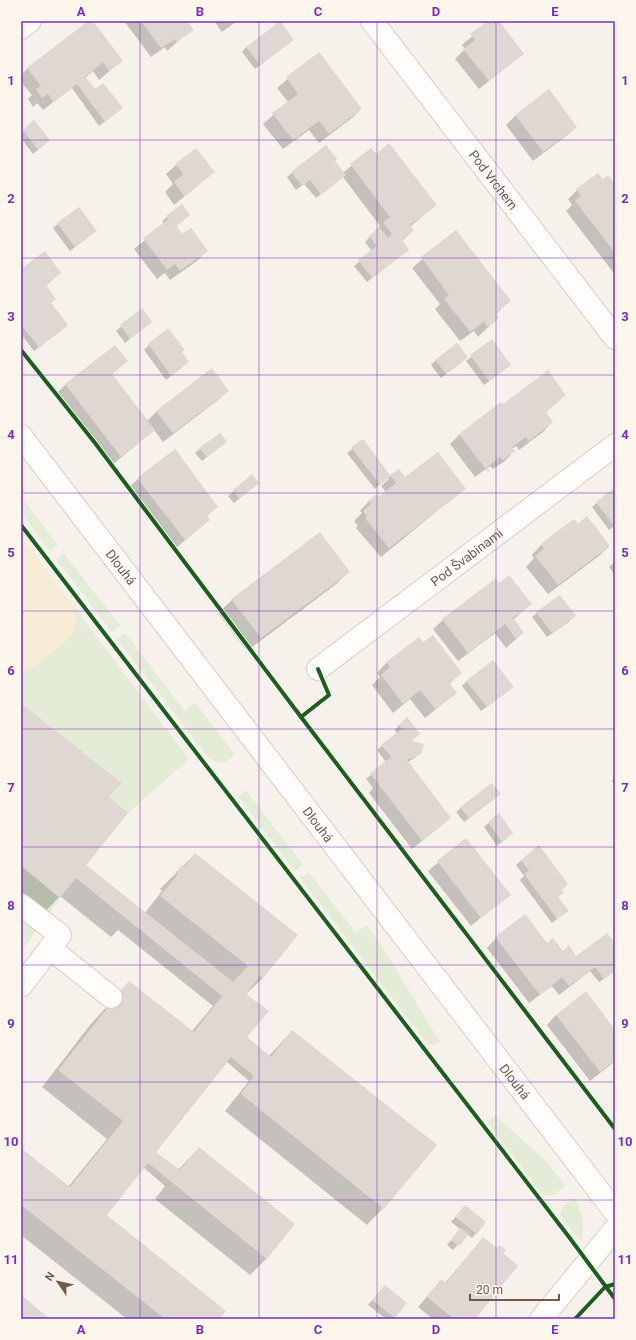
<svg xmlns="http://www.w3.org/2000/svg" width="636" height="1340" font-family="Roboto,sans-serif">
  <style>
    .green { fill: #e4ecd7 }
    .sand { fill: #f7ecd6 }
    .shadow { fill: #0003 }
    .building { fill: #dfd7d1 }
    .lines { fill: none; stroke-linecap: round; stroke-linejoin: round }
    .minor-casing { stroke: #d5cec9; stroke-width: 24 }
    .minor { stroke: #fefdfc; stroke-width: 22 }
    .cycleway-casing { stroke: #fdf6ed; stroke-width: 6 }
    .cycleway { stroke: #1b5e20; stroke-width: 4 }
    .grid { fill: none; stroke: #7b2cbf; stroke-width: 1; stroke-opacity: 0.55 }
    .labels { text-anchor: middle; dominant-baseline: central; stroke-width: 3; stroke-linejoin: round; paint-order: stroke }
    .street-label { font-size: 13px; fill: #72584d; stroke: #fdf6ed }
    .neatline { fill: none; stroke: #7b2cbf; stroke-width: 1.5 }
    .grid-label { font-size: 13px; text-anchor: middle; font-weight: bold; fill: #7b2cbf }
  </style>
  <rect width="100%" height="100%" fill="#f6f1eb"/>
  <!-- green -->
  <g class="green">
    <path d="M21,497L58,545L50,551L21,513Z"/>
    <path d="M21,537L189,759L128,813L60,898L21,951Z"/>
    <path d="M64,553L120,626L112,632L56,559Z"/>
    <path d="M125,633L185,711L195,703L235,755L225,763L216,762L208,757L117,639Z"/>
    <path d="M246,790L303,865L295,871L238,796Z"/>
    <path d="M309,872L356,933L366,925L380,943L440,1042L433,1045L427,1043L300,878Z"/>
    <path d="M495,1115L545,1160L566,1186L553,1196L543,1195L487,1122Z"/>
    <path d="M575,1198L583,1220L582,1242L563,1220L560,1215L563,1206Z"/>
  </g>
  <!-- sand -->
  <path class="sand" d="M21,537L76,609C76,616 77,622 75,628C71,640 33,670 21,672Z"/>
  <!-- shadow -->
  <g class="shadow">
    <path d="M90,21L121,61L99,80L93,71L85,78L117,112L99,126L72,88L43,110L37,103L33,107L28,99L32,95L21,82V75L28,68Z"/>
    <path d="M124,21H186L192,29L167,51L165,47L151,57Z"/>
    <path d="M214,21H237L222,32Z"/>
    <path d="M489,21H495L523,53L479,89L455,59L465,49L462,45Z"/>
    <path d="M288,44L255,69L242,52L246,47Z"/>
    <path d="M319,53L361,109L352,118L319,143L309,130L283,149L263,124L288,102L277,88Z"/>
    <path d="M516,115L576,127L566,136L533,161L506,125Z"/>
    <path d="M34,122L44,145L33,154L21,138V133Z"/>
    <path d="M371,149L435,205L410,227L413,230L402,241L408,250L367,282L354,266L372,251L365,242L380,226L343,177L316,198L304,184L296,190L287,177L292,173L334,161L343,173Z"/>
    <path d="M176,165L214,172L174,205L165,192L173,184L166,174Z"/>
    <path d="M603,181L615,186V271L613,272L566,211L572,205L568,199L577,190Z"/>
    <path d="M182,205L176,227L182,235L206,251L197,261L170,280L165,273L157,279L134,249L165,224L162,221Z"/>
    <path d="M58,224L91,235L70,251L53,228Z"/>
    <path d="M456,231L509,301L496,314L488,327L478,337L474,331L460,341L435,309L440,304L412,268Z"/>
    <path d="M21,270L59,273L46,286L55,299L50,304L62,330L34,351L21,334Z"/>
    <path d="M142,309L151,322L125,343L116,331Z"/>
    <path d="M492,340L510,365L484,385L466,361Z"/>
    <path d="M149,345L181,353L188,362L166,380L144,350Z"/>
    <path d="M115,347L127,361L111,375L147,421L156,412L212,370L227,391L218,400L163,442L154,430L111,466L56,394L65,385Z"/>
    <path d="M436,360L462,362L441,378L431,365Z"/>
    <path d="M565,395L545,413L552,422L543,432L519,450L516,446L512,449L514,451L505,461L493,469L490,466L475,477L450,444L459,435L500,403L502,406Z"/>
    <path d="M363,440L390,477L399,470L404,479L465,488L381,557L356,528L358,526L354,521L362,513L360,511L369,501L376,496L377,498L386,492L381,486L389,479L387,477L375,489L347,453Z"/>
    <path d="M221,446L202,461L195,453L200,449Z"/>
    <path d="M252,476L258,483L234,503L228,496Z"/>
    <path d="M138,479L217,507L206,517L209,520L175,549L128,488Z"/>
    <path d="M597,503L615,525L609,530L592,507Z"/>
    <path d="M578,525L609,546L599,556L548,594L526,567L534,558L532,555L541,545L558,532Z"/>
    <path d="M615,562V575L609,567Z"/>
    <path d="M349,572L335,585L247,651L218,613L232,600Z"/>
    <path d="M499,584L530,604L513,620L523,633L506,648L495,633L458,661L433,629L443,620Z"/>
    <path d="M537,613L570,621L547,637L532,617Z"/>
    <path d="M419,638L423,643L461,673L449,684L456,693L425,718L410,699L393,713L372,685L380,677L377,673L386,663Z"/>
    <path d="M467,681L508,691L481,711L462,686Z"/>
    <path d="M21,704L107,797L84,865L145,913L162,891L160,889L195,854L297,935L263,978L246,994V1038L269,1056L292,1031L383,1208L367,1225L225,1111L249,1081L227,1062L155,1153L178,1170L199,1148L267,1258L250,1275L155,1199L165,1186L143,1167L105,1215L218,1319H127L21,1235V1149L68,1187L107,1139L42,1087L90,1025L129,982L192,1031L213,1006L118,930L111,937L60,896L43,914L21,896Z"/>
    <path d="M399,725L419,734L410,742L420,754L408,762L450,818L412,849L369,793L373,788L366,779L386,762L377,750L397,734L395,730Z"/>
    <path d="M615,777V785L612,781Z"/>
    <path d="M500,794L464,822L456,812L461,808Z"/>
    <path d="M499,815L512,833L497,846L484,827Z"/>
    <path d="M466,839L509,894L471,926L428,871Z"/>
    <path d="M539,846L560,890L558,897L567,911L552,923L520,880L524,876L516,865Z"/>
    <path d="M496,938L547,944L576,957L615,945V971L599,982L590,971L559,995L552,986L529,1003L487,948Z"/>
    <path d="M556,1015L615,1031V1061L590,1081L547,1025Z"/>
    <path d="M461,1211L485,1222L472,1238L467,1234L453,1250L447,1245L460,1229L451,1222Z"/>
    <path d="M483,1238L474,1319H433L418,1307L441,1280L445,1283Z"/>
    <path d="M380,1291L395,1318L393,1319H386L368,1305Z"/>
  </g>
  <!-- building -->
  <g class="building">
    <path d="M88,21H93L123,61L109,71L103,62L85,77L95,89L103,83L123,108L105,122L77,84L53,102L48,94L42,98L36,89L41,86L27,68Z"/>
    <path d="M141,21H187L194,30L177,42L175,39L161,48Z"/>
    <path d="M280,21L294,40L260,65L246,47Z"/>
    <path d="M488,21L500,22L524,54L489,81L463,49L475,40L470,34Z"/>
    <path d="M319,52L362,109L329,134L319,121L293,140L272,113L298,94L286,77Z"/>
    <path d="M549,89L577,127L543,152L515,115Z"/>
    <path d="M34,120L50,140L38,150L23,130Z"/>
    <path d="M389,143L437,205L410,225L414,230L402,240L409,250L372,278L358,260L377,246L369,236L380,228L388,238L392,234L383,222L390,217L350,164L371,148L376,154Z"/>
    <path d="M326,145L337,159L335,161L346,175L321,195L310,180L302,186L291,172Z"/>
    <path d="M196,148L215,172L184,196L174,182L183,174L175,164Z"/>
    <path d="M598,173L603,179L608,175L615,184V253L575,201L581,196L576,189Z"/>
    <path d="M182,204L190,215L177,226L182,234L191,228L208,251L180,271L175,264L167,270L143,238L170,218L168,219L166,216Z"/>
    <path d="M79,207L97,231L75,247L57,223Z"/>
    <path d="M456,230L511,301L496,313L499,318L488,328L484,322L470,332L444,299L449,295L421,257Z"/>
    <path d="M45,251L61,273L46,285L56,299L51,303L68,325L39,347L21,325V269Z"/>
    <path d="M142,308L152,322L130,339L120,325Z"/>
    <path d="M168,328L185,350L182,352L189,362L171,376L148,344Z"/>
    <path d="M492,339L511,365L489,381L470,355Z"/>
    <path d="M457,343L468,357L446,374L435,360Z"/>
    <path d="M115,345L128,361L112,374L155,430L121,457L65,384Z"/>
    <path d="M212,368L229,391L173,433L156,411Z"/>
    <path d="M548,370L566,395L546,412L553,422L529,441L526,437L512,447L515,451L503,460L500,457L487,467L489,471L488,472L459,434L501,402L503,404Z"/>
    <path d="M220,433L227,442L207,457L199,448Z"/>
    <path d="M363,439L390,475L399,469L405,477L438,452L466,489L389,548L365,518L367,516L363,511L371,504L369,500L376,495L378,497L396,483L391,476L380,485L351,447Z"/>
    <path d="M175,449L218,507L207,516L210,520L185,540L137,478Z"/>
    <path d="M252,474L259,483L239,499L233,490Z"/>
    <path d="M615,487V525L614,526L596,502Z"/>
    <path d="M587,516L610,546L558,585L535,556L544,549L541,544L557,531L574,519L578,524Z"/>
    <path d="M320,532L350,572L261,638L231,599Z"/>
    <path d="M509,575L532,604L513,618L524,633L516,639L505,624L468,653L442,619L496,578L499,583Z"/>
    <path d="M560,595L576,616L552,633L536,612Z"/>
    <path d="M433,635L462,673L449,683L457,693L435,709L420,690L403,704L381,675L390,667L386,662L419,637L423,642Z"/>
    <path d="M493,660L514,687L487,707L466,681Z"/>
    <path d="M21,703L119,781L122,782L109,797L128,813L86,865L233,982L248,966L160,896L178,874L176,872L182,865L184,867L195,853L298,935L263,978L260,976L246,994L269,1011L247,1037L271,1057L292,1030L437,1145L384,1209L241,1094L254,1076L231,1057L156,1152L180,1170L199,1147L295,1224L267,1259L148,1163L107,1215L226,1311L219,1319H165L21,1205V1148L70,1187L123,1121L58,1070L129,981L194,1032L222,996L76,878L60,898L21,866Z"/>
    <path d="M407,717L420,734L411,741L424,744L421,754L407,760L451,818L422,841L370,773L391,757L381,745L402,729L399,725Z"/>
    <path d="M492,783L501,794L469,818L460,807Z"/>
    <path d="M499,813L513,833L502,842L488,822Z"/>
    <path d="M466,838L511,895L481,918L437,861Z"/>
    <path d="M539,845L568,884L562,890L564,893L558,897L569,911L557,919L524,874L529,871L521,860Z"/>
    <path d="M525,914L547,943L553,938L563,951L569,945L576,956L607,933L615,943V970L604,979L595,967L569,986L562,977L540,995L495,937Z"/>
    <path d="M586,991L615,1030V1060L600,1072L556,1015Z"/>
    <path d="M465,1205L486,1222L477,1234L455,1217Z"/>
    <path d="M461,1228L469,1234L459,1246L451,1240Z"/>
    <path d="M483,1237L497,1248L499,1245L506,1250L503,1253L518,1266L475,1319H454L427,1297L441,1279L446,1283Z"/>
    <path d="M385,1285L407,1303L395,1318L372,1300Z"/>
    <path d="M21,1295L50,1319H21Z"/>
  </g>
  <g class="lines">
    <!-- minor casing -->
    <g class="minor-casing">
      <g id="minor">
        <path id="s1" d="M372,21L615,338"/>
        <path d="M21,28L30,21"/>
        <path id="s2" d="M21,436L615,1212"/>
        <path id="s3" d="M318,669L615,445"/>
        <path d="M21,905L60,935L21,986"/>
        <path d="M51,949L111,997"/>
        <path d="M541,1319L615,1229"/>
      </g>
    </g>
    <!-- minor -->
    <use href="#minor" class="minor"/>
    <!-- cycleway casing -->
    <g class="cycleway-casing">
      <g id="cycleway">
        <path d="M21,350L95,443L301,717L615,1129"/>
        <path d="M21,525L569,1237L615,1299"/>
        <path d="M301,717L329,695L318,669"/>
        <path d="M575,1319L605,1287L615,1284"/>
      </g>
    </g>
    <!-- cycleway -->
    <use href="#cycleway" class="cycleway"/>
  </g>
  <!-- grid -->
  <path class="grid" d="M140,21V1319M259,21V1319M377,21V1319M496,21V1319M21,140H615M21,258H615M21,375H615M21,493H615M21,611H615M21,729H615M21,847H615M21,965H615M21,1082H615M21,1200H615"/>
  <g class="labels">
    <!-- street labels -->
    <g class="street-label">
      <text stroke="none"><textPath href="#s1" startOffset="200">Pod Vrchem</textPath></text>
      <text stroke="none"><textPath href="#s3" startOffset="186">Pod Švabinami</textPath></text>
      <text stroke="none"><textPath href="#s2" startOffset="165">Dlouhá</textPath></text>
      <text stroke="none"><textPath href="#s2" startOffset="489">Dlouhá</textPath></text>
      <text stroke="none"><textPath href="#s2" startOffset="813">Dlouhá</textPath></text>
    </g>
  </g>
  <!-- border -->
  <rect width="636" height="1340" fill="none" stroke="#fdf6ed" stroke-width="44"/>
  <!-- north arrow -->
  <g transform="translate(58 1282) rotate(304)" stroke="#fdf6ed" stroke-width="3" paint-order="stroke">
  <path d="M0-3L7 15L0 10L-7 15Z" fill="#72584d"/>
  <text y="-6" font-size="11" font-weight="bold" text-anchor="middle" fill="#72584d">N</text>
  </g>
  <!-- scale -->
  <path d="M470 1294v6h89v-6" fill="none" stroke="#72584d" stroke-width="2"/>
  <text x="476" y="1294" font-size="12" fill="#72584d" stroke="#fdf6ed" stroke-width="3" paint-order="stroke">20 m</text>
  <rect x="22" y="22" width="592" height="1296" class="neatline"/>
  <g class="grid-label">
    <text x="81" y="16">A</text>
    <text x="200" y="16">B</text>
    <text x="318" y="16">C</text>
    <text x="436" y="16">D</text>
    <text x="555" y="16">E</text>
    <text x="11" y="85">1</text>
    <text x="625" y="85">1</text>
    <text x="11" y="203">2</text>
    <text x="625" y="203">2</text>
    <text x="11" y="321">3</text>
    <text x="625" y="321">3</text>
    <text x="11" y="439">4</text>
    <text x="625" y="439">4</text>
    <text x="11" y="557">5</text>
    <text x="625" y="557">5</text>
    <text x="11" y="675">6</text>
    <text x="625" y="675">6</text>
    <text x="11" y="792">7</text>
    <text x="625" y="792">7</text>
    <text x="11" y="910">8</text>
    <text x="625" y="910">8</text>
    <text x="11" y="1028">9</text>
    <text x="625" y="1028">9</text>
    <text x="11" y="1146">10</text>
    <text x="625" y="1146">10</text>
    <text x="11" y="1264">11</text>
    <text x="625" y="1264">11</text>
    <text x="81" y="1334">A</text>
    <text x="200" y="1334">B</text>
    <text x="318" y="1334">C</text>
    <text x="436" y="1334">D</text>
    <text x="555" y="1334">E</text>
  </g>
</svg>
